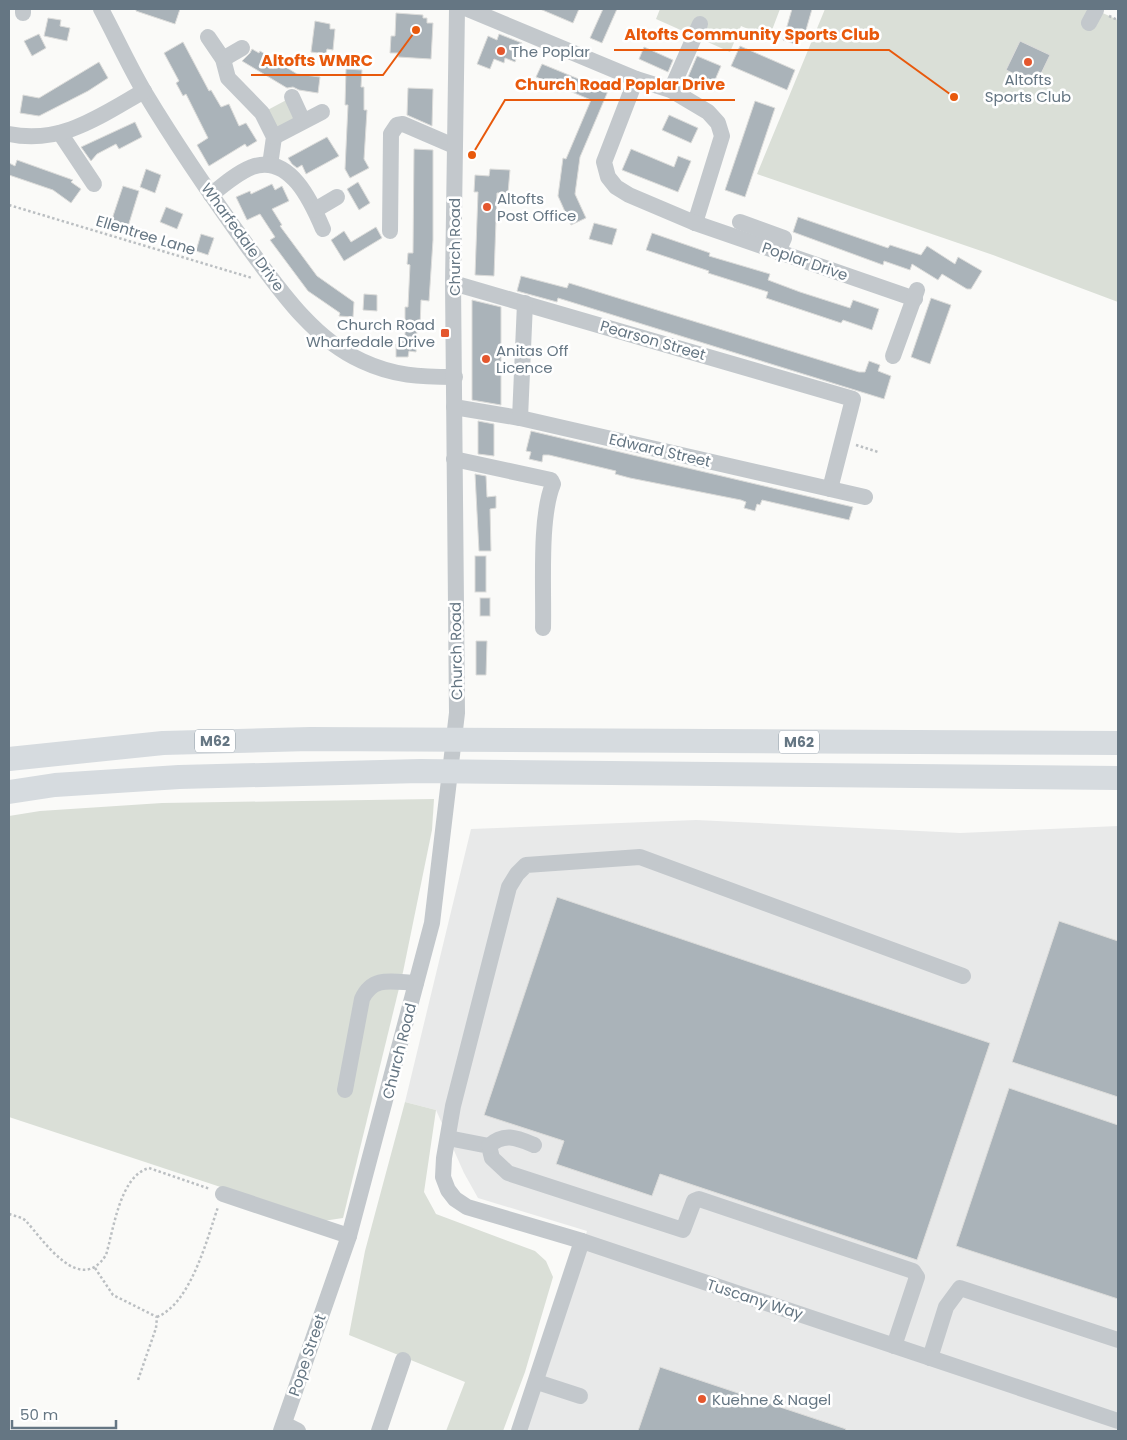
<svg xmlns="http://www.w3.org/2000/svg" width="1127" height="1440" font-family="Poppins,sans-serif">
  <style>
    .built { fill: #e8e9e9 }
    .green { fill: #dadfd7 }
    .building { fill: #aab3b9; stroke: #dcdcda }
    .lines { fill: none; stroke-linecap: round; stroke-linejoin: round }
    .path { stroke: #bbbfc2; stroke-width: 2.5; stroke-dasharray: 2.5 2.5; stroke-linecap: butt }
    .minor { stroke: #c3c8cc; stroke-width: 16 }
    .highway { stroke: #d6dbdf; stroke-width: 24 }
    .poi-dot { fill: #e4572e; stroke: #fff; stroke-width: 2 }
    .labels { text-anchor: middle; dominant-baseline: central; stroke-width: 5; stroke-linejoin: round; paint-order: stroke }
    .shield { fill: #fff; stroke: #939fa8; stroke-width: 1 }
    .shield-label { font-size: 14px; font-weight: bold; fill: #657683 }
    .poi-label { font-size: 15px; fill: #657683; stroke: #fff; text-anchor: start }
    .street-label { font-size: 15px; fill: #657683; stroke: #fff }
    .leader { fill: none; stroke: #e8590c; stroke-width: 2 }
    .callout-dot { fill: #e8590c; stroke: #fff; stroke-width: 2 }
    .callout-label { font-size: 16px; text-anchor: middle; font-weight: bold; fill: #e8590c; stroke: #fff; stroke-width: 5; stroke-linejoin: round; paint-order: stroke }
  </style>
  <rect width="100%" height="100%" fill="#fafaf8"/>
  <!-- built -->
  <path class="built" d="M696,820L960,833L1118,826V1431H519L587,1231L478,1198L464,1173L436,1110L405,1102L471,829Z"/>
  <!-- green -->
  <g class="green">
    <path d="M660,9H780L769,38L741,26L730,52L656,19Z"/>
    <path d="M825,9H1094L1118,20V302L993,255L757,174Z"/>
    <path d="M292,97L303,121L274,137L262,113Z"/>
    <path d="M434,799L432,830L403,972L343,1218L323,1221L9,1117V816L40,811L162,803Z"/>
    <path d="M405,1102L436,1110L424,1192L436,1214L535,1251L546,1261L553,1277L525,1372L503,1431H446L465,1382L349,1335L365,1251Z"/>
  </g>
  <!-- building -->
  <g class="building">
    <path d="M136,9H180L175,24L136,11Z"/>
    <path d="M540,9H579L573,23Z"/>
    <path d="M603,9H617L602,43L590,38Z"/>
    <path d="M792,9H812L804,37L801,36L798,45L783,40Z"/>
    <path d="M396,13L423,15V18H427V23H433L431,59L398,57L399,53H390L391,36H395Z"/>
    <path d="M48,18L61,20L60,26L70,28L67,41L44,36Z"/>
    <path d="M315,21L330,24V29H335L333,50L327,49L326,54L311,52Z"/>
    <path d="M39,34L46,48L32,56L24,41Z"/>
    <path d="M499,34L522,43L515,62L505,58L504,63L494,59L490,69L477,64L488,36L497,40Z"/>
    <path d="M1020,41L1050,55L1036,84L1006,70Z"/>
    <path d="M183,42L209,91L211,90L221,107L229,104L239,126L246,123L257,141L247,147L245,144L209,166L197,145L208,138L186,94L183,96L176,83L179,81L164,53Z"/>
    <path d="M740,46L795,70L787,90L731,66Z"/>
    <path d="M644,47L673,60L668,72L639,59Z"/>
    <path d="M252,49L259,53L260,51L297,74L320,77L318,93L299,90L293,87L287,88L242,61L250,53Z"/>
    <path d="M697,56L721,66L712,87L688,77Z"/>
    <path d="M99,62L108,78L88,91L39,116L20,113L23,95L39,98Z"/>
    <path d="M542,64L608,91L580,157L575,194L586,218L571,225L558,196L563,158L566,159L591,100L536,77Z"/>
    <path d="M346,69L362,70L361,87H364V110H367L364,159L369,168L350,178L345,169L348,105H345Z"/>
    <path d="M408,88L433,89L432,126L407,115Z"/>
    <path d="M755,101L775,108L745,197L725,190Z"/>
    <path d="M669,115L698,128L691,143L662,130Z"/>
    <path d="M135,122L142,137L119,149L116,144L97,154L91,161L81,147Z"/>
    <path d="M327,137L339,156L306,174L302,165L297,168L292,164L288,158Z"/>
    <path d="M414,149L433,150V240L429,301L421,300L420,327H417L416,352L409,351L408,357H396V344H399V339H405V307H408L410,265L407,264L408,253H413Z"/>
    <path d="M631,149L674,167L678,156L691,161L678,192L622,170Z"/>
    <path d="M17,160L73,180L71,182L81,189L71,203L53,190L9,175V163L15,166Z"/>
    <path d="M146,169L161,175L155,193L140,187Z"/>
    <path d="M490,169L510,170L508,193H497L494,276L475,275L478,192H474L475,175L489,176Z"/>
    <path d="M358,182L370,203L359,210L347,189Z"/>
    <path d="M272,184L275,190L282,186L289,201L272,209L282,225L280,226L317,276L354,302L353,317L339,316L340,313L308,291L270,240L275,237L260,214L247,220L236,197L250,191L251,194Z"/>
    <path d="M123,186L139,191L126,233L109,228Z"/>
    <path d="M166,207L183,214L177,229L160,222Z"/>
    <path d="M798,217L888,248L890,245L921,255L927,246L955,264L958,257L982,271L971,289H967L942,274L938,280L912,264L910,270L884,261L883,265L793,232Z"/>
    <path d="M594,223L617,229L612,245L589,239Z"/>
    <path d="M376,227L382,238L344,261L331,240L344,231L351,242Z"/>
    <path d="M652,233L710,253L709,256L770,274L768,280L800,292L850,308L853,300L879,309L872,330L843,320L841,323L766,298L768,292L708,273L709,271L646,250Z"/>
    <path d="M201,234L214,238L208,255L196,251Z"/>
    <path d="M521,276L567,288L569,283L859,372H865L869,361L880,365L878,371L891,376L884,399L558,298L557,302L517,291Z"/>
    <path d="M364,294L377,295V311L363,310Z"/>
    <path d="M931,298L951,305L930,364L911,357Z"/>
    <path d="M472,300L501,307V405L472,400Z"/>
    <path d="M478,421L494,424V456L478,454Z"/>
    <path d="M531,431L853,507L849,520L762,500L760,505L757,504L755,511L744,508L746,502L741,500L630,478L615,474L616,471L549,455H543L542,462L529,459L531,452L526,451Z"/>
    <path d="M475,474L486,476L487,497L496,496V508L490,509L491,551H479Z"/>
    <rect x="475" y="556" width="11" height="36"/>
    <rect x="480" y="598" width="10" height="18"/>
    <path d="M476,641H487L486,675H476Z"/>
    <path d="M557,897L990,1043L917,1260L660,1174L652,1196L556,1164L564,1141L484,1115Z"/>
    <path d="M1059,921L1118,941V1097L1012,1062Z"/>
    <path d="M1009,1088L1118,1125V1299L956,1246Z"/>
    <path d="M660,1367L846,1429L845,1431H638Z"/>
  </g>
  <g class="lines">
    <!-- path -->
    <g class="path">
      <path d="M1109,16L1118,20"/>
      <path d="M9,205L252,278"/>
      <path d="M856,445L878,452"/>
      <path d="M9,1214C15,1216 22,1217 26,1221C44,1241 80,1296 106,1255C114,1228 120,1176 149,1168L210,1189"/>
      <path d="M95,1268L113,1295L157,1317L156,1328L138,1380"/>
      <path d="M157,1317C191,1303 207,1239 218,1207"/>
    </g>
    <!-- minor -->
    <g class="minor">
      <path d="M23,9V13"/>
      <path d="M101,9C116,37 129,66 145,93C177,146 212,197 248,247C279,289 313,339 362,361C394,376 420,377 455,377"/>
      <path d="M468,9L636,79L671,90L708,112L718,123L722,136L695,223"/>
      <path d="M1089,23L1096,10"/>
      <path d="M208,37L223,59L228,78L262,113L274,137L270,165"/>
      <path d="M223,59L242,48"/>
      <path d="M636,79L604,162L608,177L616,187L629,195L695,223L915,299"/>
      <path d="M671,90L700,24"/>
      <path d="M292,97L303,121"/>
      <path d="M60,133L94,184"/>
      <path d="M9,134C61,145 100,116 144,91"/>
      <path d="M274,137L322,112"/>
      <path d="M211,195C223,185 237,173 252,167C290,153 312,203 323,229"/>
      <path d="M315,210L337,197"/>
      <path d="M740,222L784,238L778,252"/>
      <path d="M390,231L391,134L397,125L403,124L454,146"/>
      <path d="M453,283L853,399L830,489"/>
      <path d="M893,356L917,290"/>
      <path d="M454,407L520,418L865,497"/>
      <path d="M520,418L525,303"/>
      <path d="M454,459L551,480L553,484C539,518 544,588 543,628"/>
      <path d="M345,1090L362,999C373,975 393,982 416,983"/>
      <path d="M448,1138L489,1146L492,1158L508,1173L683,1230L694,1201L699,1199L913,1271L917,1277L894,1346"/>
      <path d="M489,1146C504,1132 517,1138 534,1145"/>
      <path d="M223,1194L349,1236"/>
      <path d="M582,1241L467,1207L455,1199L448,1190L443,1177L444,1158L453,1106L509,887L517,874L526,865L640,857L963,976"/>
      <path d="M930,1358L946,1307L960,1288L1118,1340"/>
      <path d="M537,1382L580,1396"/>
      <path d="M284,1424L298,1431"/>
      <path d="M281,1431L349,1236L432,923L457,713L453,283L457,9"/>
      <path d="M379,1431L403,1360"/>
      <path d="M519,1431L582,1241L1118,1421"/>
    </g>
    <!-- highway -->
    <g class="highway">
      <path d="M9,759L163,743L310,739L1118,743"/>
      <path d="M9,792L55,785L179,777L420,771L1118,778"/>
    </g>
  </g>
  <!-- markers -->
  <g class="poi-dot">
    <circle cx="501" cy="51" r="5"/>
    <circle cx="1028" cy="62" r="5"/>
    <circle cx="487" cy="207" r="5"/>
    <rect x="440" y="328" width="10" height="10" rx="2.5"/>
    <circle cx="486" cy="359" r="5"/>
    <circle cx="702" cy="1399" r="5"/>
  </g>
  <g class="labels">
    <!-- shield labels -->
    <g class="shield">
      <rect x="195" y="729.5" width="40" height="23" rx="4"/>
      <rect x="779" y="730.5" width="40" height="23" rx="4"/>
    </g>
    <g class="shield-label">
      <text x="215" y="741">M62</text>
      <text x="799" y="742">M62</text>
    </g>
    <!-- poi labels -->
    <g class="poi-label">
      <text x="511" y="51">The Poplar</text>
      <text x="1028" y="79" text-anchor="middle">Altofts<tspan x="1028" dy="17">Sports Club</tspan></text>
      <text x="497" y="198">Altofts<tspan x="497" dy="17">Post Office</tspan></text>
      <text x="435" y="324" text-anchor="end">Church Road<tspan x="435" dy="17">Wharfedale Drive</tspan></text>
      <text x="496" y="350">Anitas Off<tspan x="496" dy="17">Licence</tspan></text>
      <text x="712" y="1399">Kuehne &amp; Nagel</text>
    </g>
    <!-- street labels -->
    <g class="street-label">
      <text transform="translate(146 235) rotate(17)">Ellentree Lane</text>
      <text transform="translate(243 237) rotate(54)">Wharfedale Drive</text>
      <text transform="translate(454 247) rotate(-90)">Church Road</text>
      <text transform="translate(805 261) rotate(19)">Poplar Drive</text>
      <text transform="translate(653 340) rotate(16)">Pearson Street</text>
      <text transform="translate(660 450) rotate(13)">Edward Street</text>
      <text transform="translate(456 651) rotate(-91)">Church Road</text>
      <text transform="translate(399 1051) rotate(-76)">Church Road</text>
      <text transform="translate(755 1299) rotate(18)">Tuscany Way</text>
      <text transform="translate(307 1355) rotate(-71)">Pope Street</text>
    </g>
  </g>
  <!-- callouts -->
  <path class="leader" d="M954 97L889 50H614M416 30L383 75H251M472 155L505 100H735"/>
  <g class="callout-dot">
    <circle cx="954" cy="97" r="5"/>
    <circle cx="416" cy="30" r="5"/>
    <circle cx="472" cy="155" r="5"/>
  </g>
  <g class="callout-label">
    <text x="752" y="40">Altofts Community Sports Club</text>
    <text x="317" y="66">Altofts WMRC</text>
    <text x="620" y="90">Church Road Poplar Drive</text>
  </g>
  <!-- border -->
  <rect width="1127" height="1440" fill="none" stroke="#657683" stroke-width="20"/>
  <!-- scale -->
  <path d="M12 1420v8h104v-8" fill="none" stroke="#657683" stroke-width="2.5"/>
  <text x="20" y="1420" font-size="15" fill="#657683" stroke="#ffffff" stroke-width="4" paint-order="stroke">50 m</text>
</svg>
